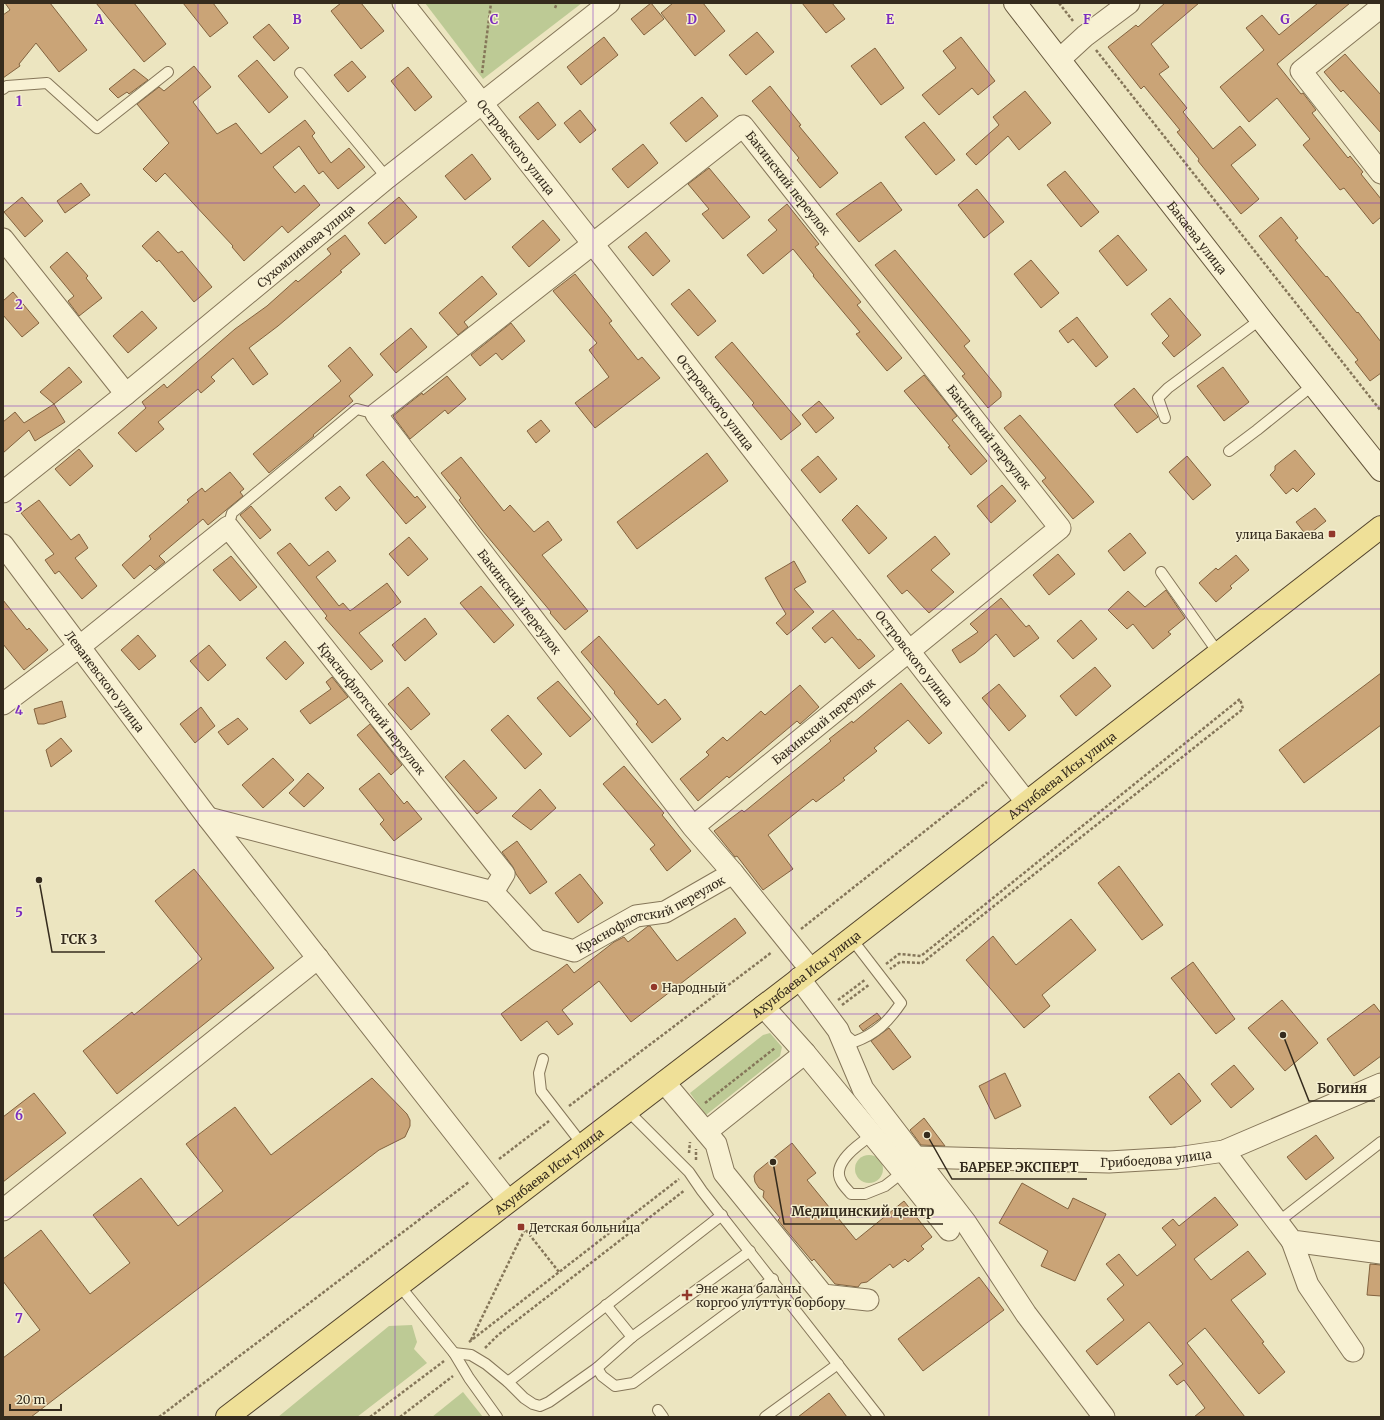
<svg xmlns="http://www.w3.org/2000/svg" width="1384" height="1420" font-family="Merriweather,serif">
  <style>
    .green { fill: #bdca95 }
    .building { fill: #caa477; stroke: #83633f }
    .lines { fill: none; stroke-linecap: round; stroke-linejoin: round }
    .lane-casing { stroke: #857659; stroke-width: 12 }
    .street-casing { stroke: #857659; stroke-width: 23 }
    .secondary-casing { stroke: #66573c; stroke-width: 24 }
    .primary-casing { stroke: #52432d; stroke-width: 24 }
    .path { stroke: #857659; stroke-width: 2.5; stroke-dasharray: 3 2; stroke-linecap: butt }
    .lane { stroke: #f8f1d3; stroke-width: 10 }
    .street { stroke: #f8f1d3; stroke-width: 21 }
    .secondary { stroke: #f8f1d3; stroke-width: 22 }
    .primary { stroke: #efe098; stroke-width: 22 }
    .grid { fill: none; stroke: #7b2cbf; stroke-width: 1; stroke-opacity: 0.55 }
    .poi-dot { fill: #92372a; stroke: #f4eecf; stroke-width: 1.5 }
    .labels { text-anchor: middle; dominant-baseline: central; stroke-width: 3; stroke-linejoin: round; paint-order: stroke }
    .street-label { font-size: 12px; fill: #352b1d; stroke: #f4eecf }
    .poi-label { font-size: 12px; fill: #352b1d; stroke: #f4eecf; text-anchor: start }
    .grid-label { font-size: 13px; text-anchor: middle; font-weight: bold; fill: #7b2cbf; stroke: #f4eecf; stroke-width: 3; stroke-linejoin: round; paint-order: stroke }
    .leader { fill: none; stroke: #352b1d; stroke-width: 1.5 }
    .callout-dot { fill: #352b1d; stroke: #f4eecf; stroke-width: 1.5 }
    .callout-label { font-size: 13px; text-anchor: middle; font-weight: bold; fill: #352b1d; stroke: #f4eecf; stroke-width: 3; stroke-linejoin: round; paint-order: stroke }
  </style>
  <rect width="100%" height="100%" fill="#ece5c0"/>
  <!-- green -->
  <g class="green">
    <path d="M425,3H582L483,79Z"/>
    <path d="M770,1033L782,1047L780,1056L706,1115L690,1093L763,1035Z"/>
    <circle cx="869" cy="1169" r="14"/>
    <path d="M412,1325L417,1342L414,1349L427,1363L357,1417H278L389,1326Z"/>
    <path d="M463,1392L483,1417H432Z"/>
  </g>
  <!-- building -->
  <g class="building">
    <path d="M5,3H50L87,50L59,72L36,43L19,64L20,66L3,78V15L10,10Z"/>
    <path d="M96,3H134L166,44L144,62Z"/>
    <path d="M183,3H213L228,23L210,37Z"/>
    <path d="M341,3H361L384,31L361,49L331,11Z"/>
    <path d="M651,3L664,19L644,35L631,19Z"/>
    <path d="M673,3H703L725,31L695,56L661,13Z"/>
    <path d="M802,3H832L845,19L826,33Z"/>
    <path d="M1165,3H1199L1151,44L1169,67L1159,74L1187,108L1183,112L1213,149L1240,126L1256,145L1231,165L1259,199L1241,214L1198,161L1199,159L1177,132L1180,130L1144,86L1141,89L1108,47L1136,25L1138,27Z"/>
    <path d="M1318,3H1350L1277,64L1301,94L1303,93L1316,110L1312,113L1348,158L1350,156L1363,172L1361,174L1381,199V217L1373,224L1344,188L1340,190L1303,145L1310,139L1277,98L1249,122L1220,87L1264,50L1246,28L1262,15L1279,35Z"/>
    <path d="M269,24L289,48L274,61L253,37Z"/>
    <path d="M757,32L774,52L746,75L729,55Z"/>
    <path d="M604,37L618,55L581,85L567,67Z"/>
    <path d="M961,37L995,81L978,95L972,88L939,115L922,95L956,68L943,51Z"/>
    <path d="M875,48L904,88L881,105L851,66Z"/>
    <path d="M1345,54L1381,95V133L1343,90L1341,92L1324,72Z"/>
    <path d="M257,60L288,97L269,113L238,76Z"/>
    <path d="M352,61L366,77L348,92L334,75Z"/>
    <path d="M194,66L211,87L193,102L217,134L236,123L261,154L305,120L315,133L312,136L331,163L349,148L365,167L338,189L323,171L319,174L299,146L273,167L295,193L304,185L320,205L288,233L282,226L244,261L232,247L233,246L165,173L156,182L143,169L169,143L137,104L159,87L164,91Z"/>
    <path d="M408,67L432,97L415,111L391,81Z"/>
    <path d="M134,69L148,80L129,94L127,92L118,98L109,89Z"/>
    <path d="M770,86L801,125L799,126L838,173L820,188L797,160L799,158L752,101Z"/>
    <path d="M1025,91L1051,123L1019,150L1008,136L976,165L966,154L999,125L993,117Z"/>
    <path d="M702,97L718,116L686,142L670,123Z"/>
    <path d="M538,102L556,125L538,140L519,117Z"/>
    <path d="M580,110L596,130L580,143L564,123Z"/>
    <path d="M924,122L955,160L936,175L905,137Z"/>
    <path d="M643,144L658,163L628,188L612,169Z"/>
    <path d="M472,154L491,179L465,200L445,176Z"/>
    <path d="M709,168L750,217L723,239L702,214L709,209L688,184Z"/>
    <path d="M1065,171L1099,212L1081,227L1047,185Z"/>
    <path d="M881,182L902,210L859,242L836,214Z"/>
    <path d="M81,183L90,195L65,213L57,201Z"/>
    <path d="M977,189L1004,222L984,238L958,205Z"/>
    <path d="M22,197L43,221L25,237L4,212Z"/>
    <path d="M399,197L417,217L385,244L368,223Z"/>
    <path d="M787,204L819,244L815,247L861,302L857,305L902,358L887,371L856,334L860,332L813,276L814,275L793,249L763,274L747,255L777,230L768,220Z"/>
    <path d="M1281,217L1298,238L1295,240L1326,277L1327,276L1357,313L1358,312L1381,342V373L1370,381L1355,362L1358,360L1259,236Z"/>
    <path d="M543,220L560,240L529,267L512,247Z"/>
    <path d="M158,231L178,253L182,251L212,287L194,302L159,260L157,262L142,246Z"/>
    <path d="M646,232L670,261L653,276L628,247Z"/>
    <path d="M345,235L360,254L340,271L342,272L278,326L249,348L268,374L253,385L233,358L211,377L215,381L201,393L198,389L158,422L164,429L136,452L118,433L146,408L142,402L164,384L167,388L235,329L267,306L296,280L298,282L331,254L327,249Z"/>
    <path d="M1118,235L1147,270L1127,286L1099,251Z"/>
    <path d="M895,250L970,341L964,346L1001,392V397L988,408L962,376L965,374L875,265Z"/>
    <path d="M67,252L88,276L86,278L102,298L79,316L68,301L74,296L50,267Z"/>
    <path d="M1031,260L1059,293L1041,308L1014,274Z"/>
    <path d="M575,274L612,321L609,323L638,360L642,357L660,378L595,428L575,403L609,377L589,350L597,343L553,291Z"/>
    <path d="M482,276L497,294L464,322L468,327L458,335L439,313Z"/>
    <path d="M689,289L716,321L698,336L671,304Z"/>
    <path d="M13,292L39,323L22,337L3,315V301Z"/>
    <path d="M1170,298L1201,335L1174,357L1162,343L1169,336L1151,314Z"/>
    <path d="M142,311L157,328L128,353L113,336Z"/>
    <path d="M1077,317L1108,357L1096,367L1073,339L1068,343L1059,331Z"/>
    <path d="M511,323L525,341L502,360L496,353L480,366L471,355Z"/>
    <path d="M411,328L427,347L396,373L380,354Z"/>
    <path d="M732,342L801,424L781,440L752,405L754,403L715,357Z"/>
    <path d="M350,347L373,375L349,396L353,401L313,435L314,436L269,473L253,454L341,381L328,366Z"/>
    <path d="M69,367L82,382L54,404L40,392Z"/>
    <path d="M1223,367L1249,402L1224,421L1197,386Z"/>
    <path d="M924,375L957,416L952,420L987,461L971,475L948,447L950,446L904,391Z"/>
    <path d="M447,376L466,399L448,414L445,410L410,439L393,416L422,393L423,395Z"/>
    <path d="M1134,388L1158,417L1137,433L1114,405Z"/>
    <path d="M819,401L834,418L816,433L802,415Z"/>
    <path d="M54,404L65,422L35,441L29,430L3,453V422L15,412L24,423Z"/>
    <path d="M1020,415L1094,502L1073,519L1042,481L1046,478L1004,428Z"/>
    <path d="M541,420L550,431L536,443L527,431Z"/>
    <path d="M79,449L93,466L70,486L55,469Z"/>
    <path d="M1295,450L1315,474L1297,492L1293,488L1286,494L1270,475L1275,470V466Z"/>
    <path d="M707,453L728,481L637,549L617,522Z"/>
    <path d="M818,456L837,479L820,493L801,470Z"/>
    <path d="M1187,456L1211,485L1193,500L1169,472Z"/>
    <path d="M461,457L504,511L510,505L534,532L548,521L562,540L542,555L588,611L565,630L550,613L551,612L482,530L459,500L461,498L441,473Z"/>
    <path d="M383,461L415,498L417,496L426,507L406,524L366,475Z"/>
    <path d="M230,472L244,489L240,492L243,496L208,525L203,519L159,556L165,562L155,570L150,565L134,579L122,565L151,539L149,536L189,502L187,500L202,488L205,492Z"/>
    <path d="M1002,485L1016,501L991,523L977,506Z"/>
    <path d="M340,486L350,498L336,511L325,498Z"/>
    <path d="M39,500L71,540L79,534L88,548L75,558L97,586L82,599L59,571L55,574L45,560L54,554L21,513Z"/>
    <path d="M857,505L887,538L869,554L842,520Z"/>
    <path d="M251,506L271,530L260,539L240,515Z"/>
    <path d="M1315,508L1326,521L1307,536L1296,522Z"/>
    <path d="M1130,533L1146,553L1124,571L1108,551Z"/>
    <path d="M935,536L950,554L931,570L954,592L929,613L907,590L902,594L887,576Z"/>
    <path d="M409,537L428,559L408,576L389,554Z"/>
    <path d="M290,543L309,566L328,551L336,561L316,577L339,606L343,603L350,611L387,583L401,602L359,633L383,661L371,670L325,618L327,616L277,553Z"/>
    <path d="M1058,554L1075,574L1049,595L1033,575Z"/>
    <path d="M1236,555L1249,570L1230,586L1232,588L1216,602L1199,583L1216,568L1218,570Z"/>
    <path d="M231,556L257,587L240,601L213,570Z"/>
    <path d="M794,561L806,582L794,589L814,612L787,635L776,623L786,614L765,578Z"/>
    <path d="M481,586L514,625L494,643L460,603Z"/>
    <path d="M1166,590L1185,618L1168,632L1171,634L1153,649L1133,624L1127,629L1108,610L1128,591L1145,607Z"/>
    <path d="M1001,598L1026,627L1029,625L1039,638L1014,657L996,634L975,653L960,663L952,650L978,632L970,624Z"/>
    <path d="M3,600L27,630L29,628L48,650L24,670L3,644Z"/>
    <path d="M833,610L858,640L860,639L875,656L859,669L832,637L825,643L812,628Z"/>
    <path d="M425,618L437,634L405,661L392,645Z"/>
    <path d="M1081,620L1097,639L1073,659L1057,641Z"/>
    <path d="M138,635L156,656L139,670L121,650Z"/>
    <path d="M599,636L658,705L665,699L681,719L652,743L636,724L638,722L614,693L615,692L581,652Z"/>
    <path d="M285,641L304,663L286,680L266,658Z"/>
    <path d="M209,645L226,665L208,681L190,661Z"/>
    <path d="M1095,667L1111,686L1076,716L1060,696Z"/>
    <path d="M1381,673V725L1304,783L1279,750Z"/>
    <path d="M332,677L348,697L310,724L300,711L331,689L326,682Z"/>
    <path d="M558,681L591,719L570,737L537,698Z"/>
    <path d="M901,683L942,733L929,744L908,720L874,748L877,751L843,778L845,780L816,802L813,799L768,835L793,869L763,890L737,856L735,857L714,831L742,810L744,812L831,741L829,739L852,721L853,723Z"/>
    <path d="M999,684L1026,716L1009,731L982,698Z"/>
    <path d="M800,685L819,707L800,724L797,721L729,778L727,776L698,801L680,779L709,755L706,752L723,737L727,741L761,711L765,715Z"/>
    <path d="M408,687L430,714L411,730L388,704Z"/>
    <path d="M62,701L66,717L44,724H38L34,709Z"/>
    <path d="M201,707L215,726L195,743L180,724Z"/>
    <path d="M508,715L542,754L525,769L491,730Z"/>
    <path d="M238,718L248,729L228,745L218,732Z"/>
    <path d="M370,724L402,765L391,775L357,735Z"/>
    <path d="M61,738L72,751L51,767L46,750Z"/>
    <path d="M273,758L294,780L263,808L242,785Z"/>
    <path d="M464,760L497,798L477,814L445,777Z"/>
    <path d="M624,766L664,813L662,815L691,851L667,871L650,849L655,845L603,784Z"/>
    <path d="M308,773L324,788L304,807L289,793Z"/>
    <path d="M379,773L404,804L407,801L422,819L394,841L380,824L384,820L359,789Z"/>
    <path d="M540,789L556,808L531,830L512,816Z"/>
    <path d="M517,841L547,882L530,894L516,874L513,867L502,852Z"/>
    <path d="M1119,866L1163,925L1142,940L1098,883Z"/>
    <path d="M194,869L274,968L117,1094L83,1051L132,1012L134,1015L202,959L155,901Z"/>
    <path d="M580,874L603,903L578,923L555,893Z"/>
    <path d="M735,918L746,933L631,1022L599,981L562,1010L573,1024L558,1035L547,1021L521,1041L501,1014L567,964L574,973L614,942L624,937L628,942L648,926H650L677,961Z"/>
    <path d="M1071,919L1096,950L1042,995L1050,1006L1024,1028L966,960L993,936L1016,965Z"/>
    <path d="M1193,962L1235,1019L1216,1034L1171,978Z"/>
    <path d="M1282,1000L1318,1043L1285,1071L1248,1028Z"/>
    <path d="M1374,1004L1381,1013V1056L1354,1076L1327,1039Z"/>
    <path d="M877,1013L881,1018L863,1031L859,1026Z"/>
    <path d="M889,1028L911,1057L893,1070L871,1041Z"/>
    <path d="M1234,1065L1254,1089L1231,1108L1211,1084Z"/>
    <path d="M1005,1073L1021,1106L995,1119L979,1086Z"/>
    <path d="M1179,1073L1201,1101L1171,1125L1149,1097Z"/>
    <path d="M372,1078L407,1114L410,1120V1126L405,1137L379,1150L31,1417H3V1358L40,1330L3,1281V1259L41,1230L90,1294L130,1263L93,1215L141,1178L178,1226L223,1191L186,1144L235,1107L271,1155Z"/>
    <path d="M34,1093L66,1133L3,1182V1117Z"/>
    <path d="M924,1118L945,1146L921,1145L910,1130Z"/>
    <path d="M1316,1135L1334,1158L1306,1180L1287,1157Z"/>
    <path d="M792,1143L816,1173L807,1180L856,1240L904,1201L932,1237L921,1246L924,1249L908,1262L905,1259L893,1268L890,1264L867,1282L861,1283L858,1287L835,1284L814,1259L812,1261L786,1230L778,1220L780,1218L763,1197L764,1191L759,1188L755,1182L754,1176L756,1172Z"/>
    <path d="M1022,1183L1068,1209L1073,1198L1106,1214L1075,1281L1041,1266L1048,1251L999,1223Z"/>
    <path d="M1215,1197L1238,1225L1194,1259L1211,1280L1248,1251L1266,1274L1231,1300L1264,1342L1262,1343L1285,1372L1259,1394L1205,1328L1187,1343L1245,1417H1194L1205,1408L1184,1380L1177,1385L1169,1375L1183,1364L1149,1322L1097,1365L1086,1351L1124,1320L1107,1299L1124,1285L1106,1264L1119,1254L1137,1276L1176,1245L1162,1228L1173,1219L1179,1226Z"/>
    <path d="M1370,1264L1381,1265V1296L1367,1295Z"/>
    <path d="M979,1277L1004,1310L923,1371L898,1339Z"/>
    <path d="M829,1393L847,1417H798Z"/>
  </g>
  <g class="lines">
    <!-- lane casing -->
    <g class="lane-casing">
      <g id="lane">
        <path d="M300,73L387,178"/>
        <path d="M3,89L7,86L47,83L97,128L168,72"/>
        <path d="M1165,418L1158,398L1168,388L1261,319"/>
        <path d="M1229,451L1257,430L1313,385"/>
        <path d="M228,527L232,513L357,409L376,414"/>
        <path d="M1161,572L1219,654"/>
        <path d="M844,1034L854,1042C876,1034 888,1022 901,1003L851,938"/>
        <path d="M543,1059L539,1073L541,1091L582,1144"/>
        <path d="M627,1110L689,1172L702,1191L879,1417"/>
        <path d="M872,1135C859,1144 831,1163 841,1181C843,1186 848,1190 851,1194H865L885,1186L903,1172"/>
        <path d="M1278,1222L1381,1142"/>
        <path d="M399,1285L454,1353L469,1378L497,1417"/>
        <path d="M606,1305L632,1337"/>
        <path d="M454,1353L471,1355L486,1364L508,1382L524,1398L533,1404L540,1406L549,1402L597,1368L632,1337L750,1251"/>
        <path d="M597,1368L602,1376L615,1386L633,1383L773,1279"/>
        <path d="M508,1382L722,1215"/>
        <path d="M658,1410L663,1417"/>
        <path d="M765,1417L838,1364"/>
      </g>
    </g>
    <!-- street casing -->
    <g class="street-casing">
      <g id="street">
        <path id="s1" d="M403,3L593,244L1027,803"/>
        <path d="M1381,7L1301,71L1381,173"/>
        <path d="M1060,59L1085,36L1129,3"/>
        <path d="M3,239L126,394"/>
        <path id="s2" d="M3,492L126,394L387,178L609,3"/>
        <path id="s3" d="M3,545L208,818L508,1201"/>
        <path id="s4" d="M3,704L79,647L228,527L504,874L493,892"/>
        <path id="s5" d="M208,818L493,892L537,940L574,951L636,916L665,912L733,873"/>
        <path id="s6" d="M693,827L1060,528L743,126L376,414L693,827L733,873L811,970"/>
        <path d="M799,978L838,1030L863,1089L966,1223L1026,1314L1104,1417"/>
        <path d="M763,1006L805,1053L903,1172L949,1230"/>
        <path d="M664,1082L716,1144L724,1173L823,1295L868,1300"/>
        <path d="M706,1132L805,1053"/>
        <path d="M1224,1151L1292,1241L1381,1253"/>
        <path id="s7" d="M916,1157L1109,1162L1177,1158L1224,1151L1381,1084"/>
        <path d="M3,1210L318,958"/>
        <path d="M1292,1241L1308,1285L1353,1351"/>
      </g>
    </g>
    <!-- secondary casing -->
    <g class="secondary-casing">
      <g id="secondary">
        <path id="s8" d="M1015,3L1261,319L1381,470"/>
      </g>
    </g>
    <!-- primary casing -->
    <g class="primary-casing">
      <g id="primary">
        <path id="s9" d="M227,1417L811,970L1381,527"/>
      </g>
    </g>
    <!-- path -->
    <g class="path">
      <path d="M1059,3L1073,21"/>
      <path d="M555,8L557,3"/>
      <path d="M1096,50L1381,411"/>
      <path d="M482,73L491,3"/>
      <path d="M801,929L987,782"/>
      <path d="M886,964L899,954L921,956L1240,699L1243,709L922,963L900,962L890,969"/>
      <path d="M838,1000L866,979"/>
      <path d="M842,1005L870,984"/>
      <path d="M705,1103L775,1048"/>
      <path d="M569,1106L772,952"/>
      <path d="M689,1153L690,1142"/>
      <path d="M499,1159L549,1121"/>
      <path d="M696,1160V1149"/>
      <path d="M471,1340L525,1229L559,1272"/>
      <path d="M469,1342L679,1179"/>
      <path d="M485,1348L498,1335L685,1190"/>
      <path d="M159,1417L469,1182"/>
      <path d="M370,1417L444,1361"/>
      <path d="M400,1417L453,1376"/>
    </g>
    <!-- lane -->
    <use href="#lane" class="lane"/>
    <!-- street -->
    <use href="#street" class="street"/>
    <!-- secondary -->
    <use href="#secondary" class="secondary"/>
    <!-- primary -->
    <use href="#primary" class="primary"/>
  </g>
  <!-- grid -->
  <path class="grid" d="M198,3V1417M395,3V1417M593,3V1417M791,3V1417M989,3V1417M1186,3V1417M3,203H1381M3,406H1381M3,609H1381M3,811H1381M3,1014H1381M3,1217H1381"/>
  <!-- markers -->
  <g class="poi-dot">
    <rect x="1328" y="530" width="8" height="8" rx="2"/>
    <circle cx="654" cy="987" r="4"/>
    <rect x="517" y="1223" width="8" height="8" rx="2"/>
    <path d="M685 1289h4v4h4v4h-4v4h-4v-4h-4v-4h4z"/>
  </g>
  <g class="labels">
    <!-- street labels -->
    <g class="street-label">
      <text stroke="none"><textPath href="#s1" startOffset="183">Островского улица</textPath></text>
      <text transform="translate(788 183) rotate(52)">Бакинский переулок</text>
      <text stroke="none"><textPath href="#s8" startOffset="297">Бакаева улица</textPath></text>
      <text stroke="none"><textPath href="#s2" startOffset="390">Сухомлинова улица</textPath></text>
      <text stroke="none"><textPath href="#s1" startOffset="507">Островского улица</textPath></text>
      <text transform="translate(989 437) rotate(52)">Бакинский переулок</text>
      <text stroke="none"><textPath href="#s6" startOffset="1688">Бакинский переулок</textPath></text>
      <text stroke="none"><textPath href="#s1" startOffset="831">Островского улица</textPath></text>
      <text stroke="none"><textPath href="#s3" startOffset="170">Леваневского улица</textPath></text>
      <text stroke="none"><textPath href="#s4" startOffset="518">Краснофлотский переулок</textPath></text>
      <text stroke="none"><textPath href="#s6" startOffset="168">Бакинский переулок</textPath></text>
      <text stroke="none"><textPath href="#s9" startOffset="1053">Ахунбаева Исы улица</textPath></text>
      <text stroke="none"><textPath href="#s5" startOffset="484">Краснофлотский переулок</textPath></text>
      <text stroke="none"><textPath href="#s9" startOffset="729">Ахунбаева Исы улица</textPath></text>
      <text stroke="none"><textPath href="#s7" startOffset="240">Грибоедова улица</textPath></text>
      <text stroke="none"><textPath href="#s9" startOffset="405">Ахунбаева Исы улица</textPath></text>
    </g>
    <!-- poi labels -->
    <g class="poi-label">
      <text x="1324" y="534" text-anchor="end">улица Бакаева</text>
      <text x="662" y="987">Народный</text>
      <text x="529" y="1227">Детская больница</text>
      <text x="696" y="1288">Эне жана баланы<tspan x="696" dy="14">коргоо улуттук борбору</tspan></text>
    </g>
  </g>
  <g class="grid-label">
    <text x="99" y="24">A</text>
    <text x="297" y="24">B</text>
    <text x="494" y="24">C</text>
    <text x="692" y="24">D</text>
    <text x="890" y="24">E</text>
    <text x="1087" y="24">F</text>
    <text x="1285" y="24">G</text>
    <text x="19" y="106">1</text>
    <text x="19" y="309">2</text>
    <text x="19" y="512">3</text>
    <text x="19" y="715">4</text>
    <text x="19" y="917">5</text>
    <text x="19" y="1120">6</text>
    <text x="19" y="1323">7</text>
  </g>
  <!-- callouts -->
  <path class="leader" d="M39 880L52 952H105M1283 1035L1309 1101H1375M927 1135L952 1179H1087M773 1162L784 1224H943"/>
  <g class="callout-dot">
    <circle cx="39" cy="880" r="4"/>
    <circle cx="1283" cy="1035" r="4"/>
    <circle cx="927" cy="1135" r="4"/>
    <circle cx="773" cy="1162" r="4"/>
  </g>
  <g class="callout-label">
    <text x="79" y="944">ГСК 3</text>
    <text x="1342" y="1093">Богиня</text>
    <text x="1019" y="1172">БАРБЕР ЭКСПЕРТ</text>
    <text x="863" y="1216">Медицинский центр</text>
  </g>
  <!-- border -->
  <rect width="1384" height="1420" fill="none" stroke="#352b1d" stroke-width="8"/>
  <!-- scale -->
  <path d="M10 1404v6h51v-6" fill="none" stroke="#352b1d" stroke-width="2"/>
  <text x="16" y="1404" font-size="12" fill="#352b1d" stroke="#f4eecf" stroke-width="3" paint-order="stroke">20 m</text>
</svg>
